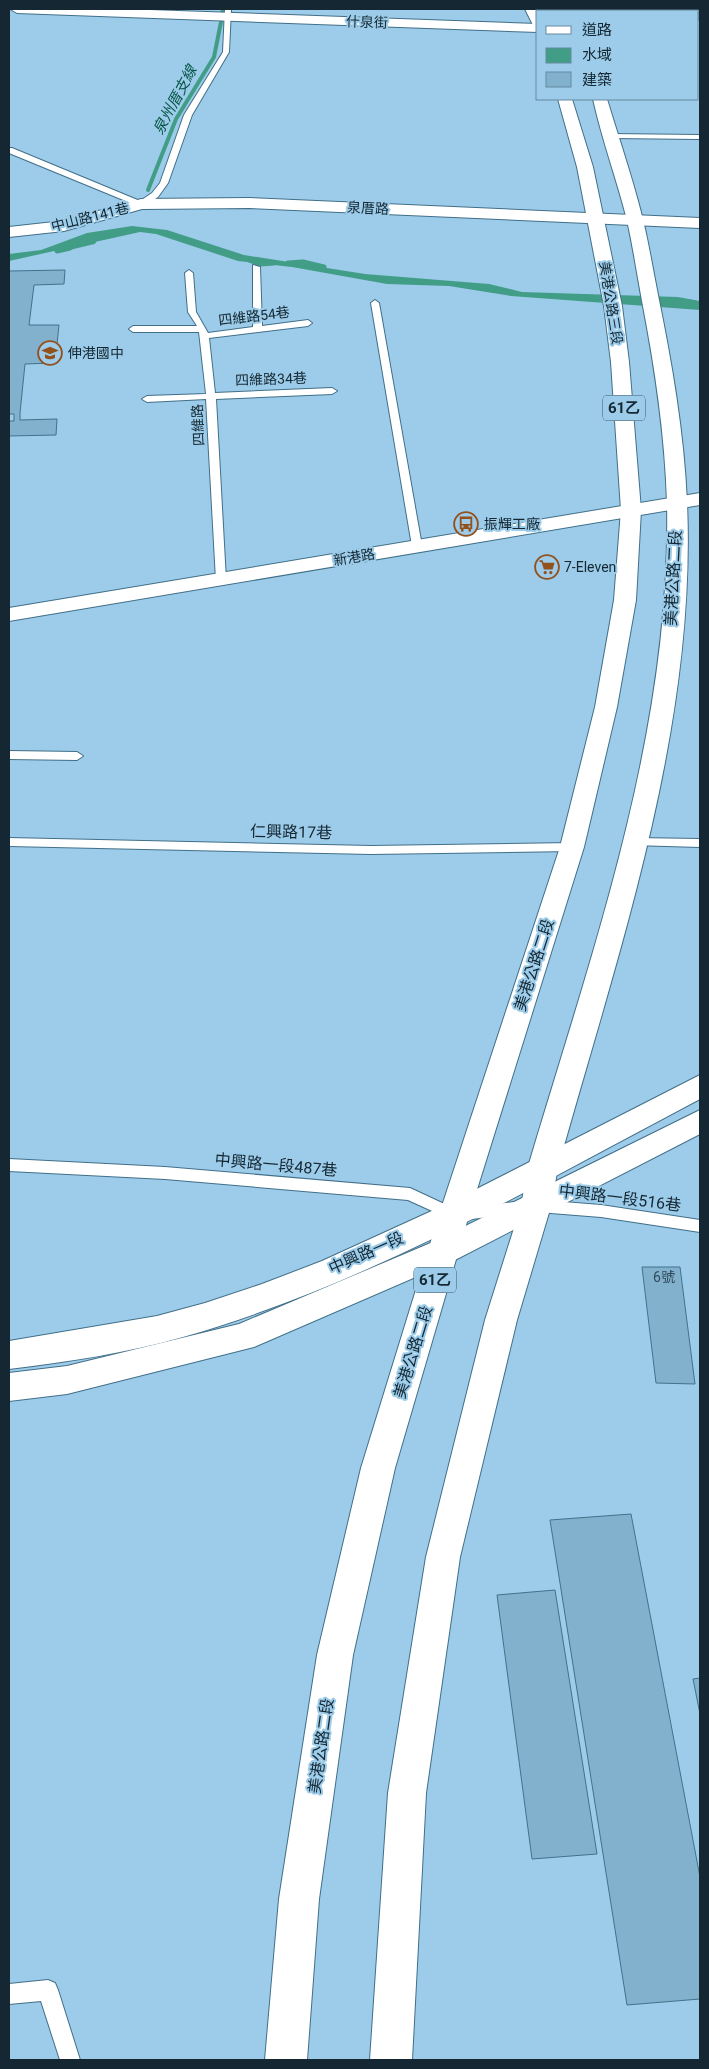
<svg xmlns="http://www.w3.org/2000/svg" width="709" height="2069" font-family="Roboto,'Noto Sans TC',sans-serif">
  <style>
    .water { fill: #429d87 }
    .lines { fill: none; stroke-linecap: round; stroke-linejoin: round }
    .stream-far1 { stroke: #429d87; stroke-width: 4 }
    .stream { stroke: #429d87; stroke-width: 5 }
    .building { fill: #82b1ce; stroke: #43718b }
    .lane-casing { stroke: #416f89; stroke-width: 2 }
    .street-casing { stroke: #416f89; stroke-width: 2 }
    .secondary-casing { stroke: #416f89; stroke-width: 2 }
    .primary-casing { stroke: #416f89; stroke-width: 2 }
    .lane { fill: #fff; fill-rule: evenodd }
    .street { fill: #fff; fill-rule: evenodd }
    .secondary { fill: #fff; fill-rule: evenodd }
    .primary { fill: #fff; fill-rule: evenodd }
    .labels { text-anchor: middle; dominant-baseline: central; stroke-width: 4; stroke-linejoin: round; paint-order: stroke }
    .far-street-label { font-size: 14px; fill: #142732; stroke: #9ccce9 }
    .far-poi-label { font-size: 14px; fill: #142732; stroke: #9ccce9; text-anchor: start }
    .number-label { font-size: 14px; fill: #304a59 }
    .far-water-label { font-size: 15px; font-style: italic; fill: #085647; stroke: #9ccce9 }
    .shield { fill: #9ccce9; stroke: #3d5869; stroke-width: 1 }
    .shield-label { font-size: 15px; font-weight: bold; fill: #142732 }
    .street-label { font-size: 16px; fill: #142732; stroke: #9ccce9 }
  </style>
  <rect width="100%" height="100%" fill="#9ccce9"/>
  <!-- water -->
  <path class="water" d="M132,226L167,230L244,255L365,274L489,284L522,292L678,297L700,301V310L511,296L449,286L387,284L292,267L238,261L156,234L140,232L9,261V254L41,250L87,233Z"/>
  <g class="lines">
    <!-- stream-far1 -->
    <g class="stream-far1">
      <path d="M222,14L223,9"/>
      <path d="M148,190L176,119L214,57L221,22"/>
      <path d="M65,249L94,242"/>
    </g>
    <!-- stream -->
    <g class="stream">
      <path d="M57,251L70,248"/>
      <path d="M249,260L260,264L274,263"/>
      <path d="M288,263L303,262L324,267"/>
    </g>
  </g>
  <!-- building -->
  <g class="building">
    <path d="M588,9H614L615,11H589Z"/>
    <path d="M614,9H639L641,11H615Z"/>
    <path d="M660,9H700V20H698V11H662Z"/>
    <path d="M65,270L64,284L34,285L29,325H59L55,363L25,364L20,413V420L57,419L56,435L9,436V421H14V414H9V271Z"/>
    <path d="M642,1267H680L695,1384L656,1383Z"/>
    <path d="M631,1514L700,1877V1999L627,2005L550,1520Z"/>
    <path d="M555,1590L597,1854L532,1859L497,1595Z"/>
    <path d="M700,1678V1714L693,1679Z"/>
  </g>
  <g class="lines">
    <!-- lane casing -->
    <g class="lane-casing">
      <g id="lane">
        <path d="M225,9H231L229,52L192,115L168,183L158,197L144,206H138L9,153V148H12L140,201L152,193L160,183L184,115L223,52Z"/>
        <path d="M609,134L700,135V139L612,138H609Z"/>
        <path d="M253,265L260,267L262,326L308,320L312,323L308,326L209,338L215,393L332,388L337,391L332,394L216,399L226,580L221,583L216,580L206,399L147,402L142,399L147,396L206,394L199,332H133L129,329L133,326H197L188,312L185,273L189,270L193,273L196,312L208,333L253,327Z"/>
        <path d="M375,300L379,303L422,546L417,549L412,546L371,303Z"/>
        <path d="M9,751L77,752L83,756L77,760L9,759Z"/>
        <path d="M9,838L371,846L572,843L578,847L572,851L371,854L9,846Z"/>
        <path d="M636,838L700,839V847L632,845L630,842L632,839Z"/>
        <path d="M9,1159L165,1167L410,1188L455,1209L514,1202L519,1204L521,1208L519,1212L514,1214L454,1221L408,1200L165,1179L9,1171Z"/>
        <path d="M538,1200L601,1205L700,1220V1232L601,1217L538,1212L533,1210L531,1206L533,1202Z"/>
        <path d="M48,1980L55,1983L58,1990L80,2060H60L41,2001L9,2004V1984Z"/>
      </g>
    </g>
    <!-- street casing -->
    <g class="street-casing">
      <path id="street" d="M10,9H121L538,24V32L17,13Z"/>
    </g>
    <!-- secondary casing -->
    <g class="secondary-casing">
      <g id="secondary">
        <path d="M249,198L700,218V228L249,208L142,209L64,231L9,237V227L63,221L141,199Z"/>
        <path d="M700,493V505L9,621V608Z"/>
        <path d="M700,1075V1099C533,1187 366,1285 183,1337C127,1353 67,1362 9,1369V1341L157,1316L205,1303L262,1284L322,1261L447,1204Z"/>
        <path d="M700,1110V1134L455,1260L254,1347L67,1394L9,1401V1373L67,1366L239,1324L433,1242Z"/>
      </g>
    </g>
    <!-- primary casing -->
    <g class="primary-casing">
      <g id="primary">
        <path d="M525,9H539L538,26L533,25Z"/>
        <path d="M558,9H572L573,11H559Z"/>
        <path d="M558,99H572L593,167L622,306L629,362L641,510L636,600L617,707L584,847L469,1215L395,1468L353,1655L319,1899L307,2060H265L279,1899L317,1655L361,1468L439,1215L560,847L595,707L614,600L621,510L611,362L604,306L577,167Z"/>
        <path d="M593,99H607C619,139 633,179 643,220C649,245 653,270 658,295C672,364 684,432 687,502C697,728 618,952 558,1167L551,1206L517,1320L460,1557L426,1793L412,2060H370L388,1793L426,1557L485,1320L521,1206L528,1167C592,951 672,732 667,503C665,435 655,368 642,301C637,274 633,247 627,220C617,180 602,140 593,99Z"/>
      </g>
    </g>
    <!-- lane -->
    <use href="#lane" class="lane"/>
    <!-- street -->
    <use href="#street" class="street"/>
    <!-- secondary -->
    <use href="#secondary" class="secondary"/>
    <!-- primary -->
    <use href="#primary" class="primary"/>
  </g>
  <!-- icons -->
  <defs>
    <g id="school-ring" transform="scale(1.25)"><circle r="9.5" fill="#9ccce9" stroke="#93511e" stroke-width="1.5"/><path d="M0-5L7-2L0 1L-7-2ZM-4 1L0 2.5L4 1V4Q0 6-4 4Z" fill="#93511e"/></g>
    <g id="bus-ring" transform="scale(1.25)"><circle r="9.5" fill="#9ccce9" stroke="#93511e" stroke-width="1.5"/><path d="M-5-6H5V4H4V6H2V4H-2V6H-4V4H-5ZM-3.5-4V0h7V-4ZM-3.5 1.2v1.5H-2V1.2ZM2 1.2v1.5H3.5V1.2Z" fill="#93511e"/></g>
    <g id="supermarket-ring" transform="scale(1.25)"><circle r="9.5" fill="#9ccce9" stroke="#93511e" stroke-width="1.5"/><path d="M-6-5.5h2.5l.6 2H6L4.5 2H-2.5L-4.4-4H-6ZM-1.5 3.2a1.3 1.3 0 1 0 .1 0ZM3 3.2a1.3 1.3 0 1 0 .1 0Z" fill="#93511e"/></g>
  </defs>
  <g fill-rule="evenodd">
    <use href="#school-ring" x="50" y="353"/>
    <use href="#bus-ring" x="466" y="524"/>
    <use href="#supermarket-ring" x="547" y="567"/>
  </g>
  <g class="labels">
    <!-- far-street labels -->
    <g class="far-street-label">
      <text transform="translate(367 22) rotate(2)">什泉街</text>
      <text transform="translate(368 208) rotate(3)">泉厝路</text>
      <text transform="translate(90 217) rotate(-14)">中山路141巷</text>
      <text transform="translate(611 303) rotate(81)">美港公路三段</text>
      <text transform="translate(254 316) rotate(-7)">四維路54巷</text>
      <text transform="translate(271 379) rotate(-2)">四維路34巷</text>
      <text transform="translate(198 425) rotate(-93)">四維路</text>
      <text transform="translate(354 557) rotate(-10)">新港路</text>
    </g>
    <!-- far-poi labels -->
    <g class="far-poi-label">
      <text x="68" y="353">伸港國中</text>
      <text x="484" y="524">振輝工廠</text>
      <text x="564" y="567">7-Eleven</text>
    </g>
    <!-- number labels -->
    <g class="number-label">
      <text x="664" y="1277">6號</text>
    </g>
    <!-- far-water labels -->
    <g class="far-water-label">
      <text transform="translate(175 100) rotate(-62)">泉州厝支線</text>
    </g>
    <!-- shield labels -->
    <g class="shield">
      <rect x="603" y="395.5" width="42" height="25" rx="4"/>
      <rect x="414" y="1267.5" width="42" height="25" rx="4"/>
    </g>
    <g class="shield-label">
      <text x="624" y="408">61乙</text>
      <text x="435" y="1280">61乙</text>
    </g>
    <!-- street labels -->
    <g class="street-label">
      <text transform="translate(673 578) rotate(-87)">美港公路二段</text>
      <text transform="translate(291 832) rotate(1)">仁興路17巷</text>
      <text transform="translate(534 965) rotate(-72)">美港公路二段</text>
      <text transform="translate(276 1165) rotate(5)">中興路一段487巷</text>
      <text transform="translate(620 1198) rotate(7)">中興路一段516巷</text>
      <text transform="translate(366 1253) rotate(-24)">中興路一段</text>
      <text transform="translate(413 1352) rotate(-73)">美港公路二段</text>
      <text transform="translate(321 1746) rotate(-82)">美港公路二段</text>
    </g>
  </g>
  <!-- border -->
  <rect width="709" height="2069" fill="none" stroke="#142732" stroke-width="20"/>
  <!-- legend -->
  <rect x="536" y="10" width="162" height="90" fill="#9ccce9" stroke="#668aa0"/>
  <rect x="546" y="26" width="25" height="8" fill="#ffffff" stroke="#668aa0"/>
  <text x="582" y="35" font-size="15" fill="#142732">道路</text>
  <rect x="546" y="48" width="25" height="15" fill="#429d87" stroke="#668aa0"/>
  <text x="582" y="60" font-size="15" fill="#142732">水域</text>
  <rect x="546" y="72" width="25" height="15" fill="#82b1ce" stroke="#668aa0"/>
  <text x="582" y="85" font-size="15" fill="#142732">建築</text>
</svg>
